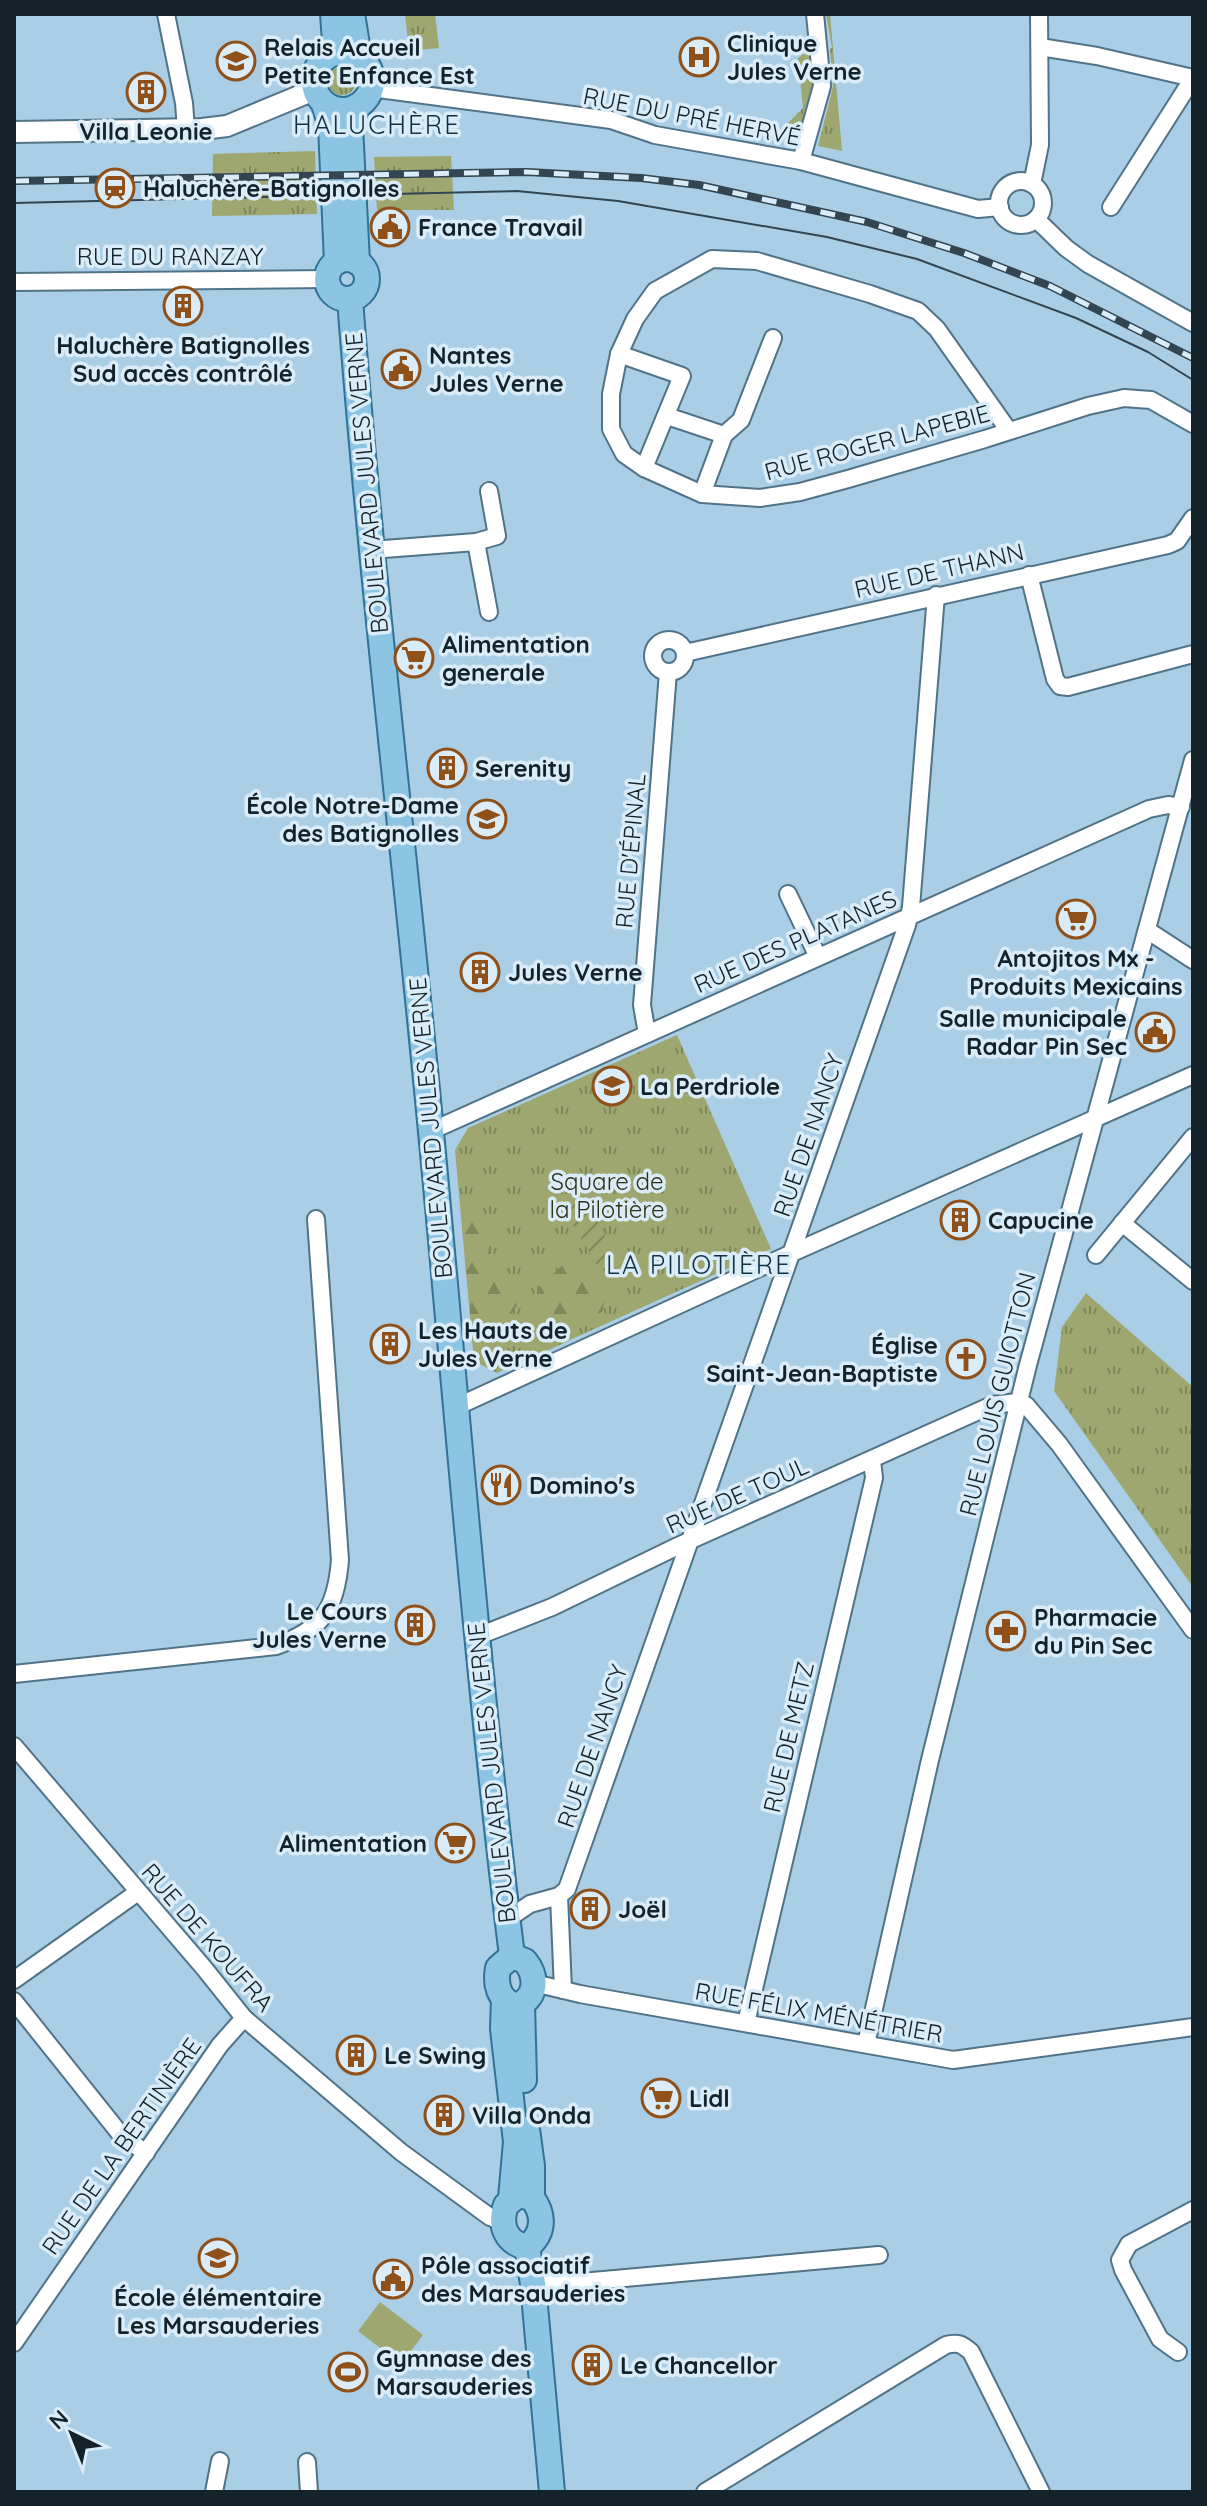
<svg xmlns="http://www.w3.org/2000/svg" width="1207" height="2506" font-family="Quicksand,sans-serif">
  <style>
    .grass { fill: url(#grass-tufts) }
    .forest { fill: url(#forest-firs) }
    .garden { fill: url(#garden-furrows) }
    .pitch { fill: #9da76f }
    .lines { fill: none; stroke-linecap: round; stroke-linejoin: round }
    .minor-casing { stroke: #517388; stroke-width: 20 }
    .tertiary-casing { stroke: #517388; stroke-width: 24 }
    .primary-casing { stroke: #317397; stroke-width: 28 }
    .minor { stroke: #fff; stroke-width: 16 }
    .tertiary { stroke: #fff; stroke-width: 20 }
    .primary { stroke: #8cc5e3; stroke-width: 24 }
    .tram { stroke: #324550; stroke-width: 2 }
    .rail-casing { stroke: #324550; stroke-width: 8 }
    .rail { stroke: #d9ecf8; stroke-width: 5; stroke-dasharray: 15; stroke-linecap: butt }
    .labels { text-anchor: middle; dominant-baseline: central; stroke-width: 7; stroke-linejoin: round; paint-order: stroke }
    .poi-label { font-size: 24px; font-weight: bold; fill: #14222a; stroke: #d9ecf8; text-anchor: start }
    .street-label { font-size: 24px; fill: #14222a; stroke: #d9ecf8 }
    .park-label { font-size: 24px; fill: #2e3214; stroke: #d9ecf8 }
    .neighbourhood-label { font-size: 26px; letter-spacing: 2px; fill: #103144; stroke: #d9ecf8 }
  </style>
  <defs>
    <pattern id="grass-tufts" width="24" height="20" patternUnits="userSpaceOnUse" patternTransform="scale(2)"><rect width="24" height="20" fill="#9da76f"/><path d="M3 7l-1-3M5 7V3M7 7l1-3M15 17l-1-3M17 17v-4M19 17l1-3" fill="none" stroke="#7f885b"/></pattern>
    <pattern id="forest-firs" width="22" height="20" patternUnits="userSpaceOnUse" patternTransform="scale(2)"><rect width="22" height="20" fill="#9da76f"/><path d="M5 1l3.5 6h-7zM16 11l3.5 6h-7z" fill="#7f885b"/></pattern>
    <pattern id="garden-furrows" width="10" height="10" patternUnits="userSpaceOnUse" patternTransform="scale(2)"><rect width="10" height="10" fill="#9da76f"/><path d="M-1 1l2-2M0 10L10 0M9 11l2-2" fill="none" stroke="#7f885b"/></pattern>
  </defs>
  <rect width="100%" height="100%" fill="#a9cee5"/>
  <!-- grass -->
  <g class="grass">
    <path d="M405,14H435L439,48L409,51Z"/>
    <path d="M826,14H830L842,151L818,146L833,87L830,49L832,48Z"/>
    <path d="M813,47L817,86L800,142L774,137L803,108L798,58Z"/>
    <circle cx="342" cy="81" r="14"/>
    <path d="M315,151L317,214L212,216L213,154Z"/>
    <path d="M451,156L454,210H377L374,157Z"/>
    <path d="M677,1035L771,1249L497,1373L474,1361L455,1150L468,1128Z"/>
    <path d="M1086,1293L1193,1387V1587L1054,1391L1062,1327Z"/>
  </g>
  <!-- forest -->
  <g class="forest">
    <path d="M477,1207L485,1224L492,1270L504,1282L517,1305L498,1334L471,1321L461,1211Z"/>
    <path d="M583,1260L606,1294L602,1312L562,1329L566,1342L546,1351L540,1331L547,1318L538,1288L567,1261Z"/>
  </g>
  <!-- garden -->
  <path class="garden" d="M589,1194L610,1249L604,1251L609,1260L598,1266L562,1207Z"/>
  <!-- pitch -->
  <path class="pitch" d="M380,2302L423,2335L401,2364L358,2331Z"/>
  <g class="lines">
    <!-- minor casing -->
    <g class="minor-casing">
      <g id="minor">
        <path d="M166,14L184,103L186,129"/>
        <path d="M1040,47L1097,56L1193,78L1111,207"/>
        <path d="M371,88L611,120L655,135L801,161L978,209L1000,207"/>
        <path d="M801,161L822,86L815,14"/>
        <circle cx="1021" cy="203" r="22"/>
        <path d="M1032,184L1040,145L1039,14"/>
        <path d="M1036,219L1066,248L1088,264L1193,323"/>
        <path d="M14,282L327,279"/>
        <path d="M619,354L682,376L644,468"/>
        <path d="M667,416L724,435"/>
        <path d="M1009,431L937,329L918,311L870,294L757,261L712,259L655,291L635,319L619,354L611,394V429L624,454L644,468L702,494L760,498L800,492L848,479L985,439L1088,406L1124,398L1151,400L1193,424"/>
        <path d="M702,494L724,435L741,420L773,338"/>
        <path d="M476,542L489,612"/>
        <path d="M371,550L476,542L497,536L489,491"/>
        <path d="M1029,575L1055,679L1060,686L1068,687L1193,654"/>
        <circle cx="669" cy="656" r="16"/>
        <path d="M685,653L1168,545L1177,541L1193,518"/>
        <path d="M788,894L818,957"/>
        <path d="M1147,930L1193,960"/>
        <path d="M647,1034L642,1005L668,672"/>
        <path d="M431,1131L1149,809L1168,805L1181,807"/>
        <path d="M1122,1223L1193,1281"/>
        <path d="M1096,1255L1193,1137"/>
        <path d="M1018,1402L1026,1405L1059,1444L1193,1630"/>
        <path d="M456,1407L792,1253L1193,1075"/>
        <path d="M476,1637L552,1607L680,1545L992,1405L1018,1402"/>
        <path d="M14,1674L276,1646C323,1629 336,1609 340,1560L316,1219"/>
        <path d="M14,1746L204,1968L244,2018L401,2152L490,2217L503,2222"/>
        <path d="M559,1896L563,1990"/>
        <path d="M508,1919L530,1904L559,1896L567,1889L907,925L911,907L936,595"/>
        <path d="M14,1980L138,1892"/>
        <path d="M534,1983L580,1994L953,2060L1193,2027"/>
        <path d="M14,2001L121,2135L146,2153"/>
        <path d="M746,2023L874,1478L872,1461"/>
        <path d="M866,2044L930,1760L1028,1365L1193,760"/>
        <path d="M533,2284L570,2283L879,2255"/>
        <path d="M14,2343L220,2045L244,2018"/>
        <path d="M1178,2352L1160,2339L1123,2270L1120,2260L1129,2244L1193,2210"/>
        <path d="M307,2462L309,2492"/>
        <path d="M214,2492L220,2461"/>
        <path d="M705,2492L946,2345C958,2342 962,2344 971,2352L1041,2492"/>
      </g>
    </g>
    <!-- tertiary casing -->
    <g class="tertiary-casing">
      <path id="tertiary" d="M14,132L202,129L227,126L314,90"/>
    </g>
    <!-- primary casing -->
    <g class="primary-casing">
      <g id="primary">
        <path d="M352,14L359,57"/>
        <circle cx="343" cy="81" r="29"/>
        <path d="M330,54L335,42L333,14"/>
        <path d="M324,104L331,126L337,262"/>
        <circle cx="347" cy="279" r="20"/>
        <path d="M357,262L350,126L357,106"/>
        <path d="M350,299C371,578 405,854 431,1132C457,1407 478,1682 512,1956"/>
        <path d="M512,1956L525,1961C538,1977 537,2000 515,2006C498,1999 495,1984 498,1968Z"/>
        <path d="M504,1999L503,2029L516,2142L511,2198"/>
        <path d="M522,2004L524,2080"/>
        <path d="M527,2129L532,2166V2198"/>
        <path d="M518,2195L532,2198C545,2215 544,2234 527,2247C505,2243 499,2224 506,2205Z"/>
        <path d="M527,2247L533,2284L552,2492"/>
      </g>
    </g>
    <!-- minor -->
    <use href="#minor" class="minor"/>
    <!-- tertiary -->
    <use href="#tertiary" class="tertiary"/>
    <!-- primary -->
    <use href="#primary" class="primary"/>
    <!-- tram -->
    <path class="tram" d="M14,203L517,191L618,201L827,237L917,259L1076,318L1148,352L1193,380"/>
    <!-- rail casing -->
    <g class="rail-casing">
      <path id="rail" d="M14,181L527,172L641,178L699,185L867,222L964,253L1050,286L1193,358"/>
    </g>
    <!-- rail -->
    <use href="#rail" class="rail"/>
  </g>
  <!-- icons -->
  <defs>
    <g id="hospital-ring" transform="scale(2)"><circle r="9.5" fill="#d9ecf8" stroke="#905019" stroke-width="1.5"/><path d="M-5-5h3v3.5h4V-5h3V5h-3V1.5h-4V5h-3Z" fill="#905019"/></g>
    <g id="school-ring" transform="scale(2)"><circle r="9.5" fill="#d9ecf8" stroke="#905019" stroke-width="1.5"/><path d="M0-5L7-2L0 1L-7-2ZM-4 1L0 2.5L4 1V4Q0 6-4 4Z" fill="#905019"/></g>
    <g id="building-ring" transform="scale(2)"><circle r="9.5" fill="#d9ecf8" stroke="#905019" stroke-width="1.5"/><path d="M-4-6H4V6H1V3H-1V6H-4ZM-2.5-4.3h1.7v1.8h-1.7ZM.8-4.3h1.7v1.8H.8ZM-2.5-1h1.7V.8h-1.7ZM.8-1h1.7V.8H.8Z" fill="#905019"/></g>
    <g id="station-ring" transform="scale(2)"><circle r="9.5" fill="#d9ecf8" stroke="#905019" stroke-width="1.5"/><path d="M-3-6H3Q5-6 5-4V2Q5 4 3 4L4.5 6H3L1.5 4h-3L-3 6H-4.5L-3 4Q-5 4-5 2V-4Q-5-6-3-6ZM-3.5-4v3h7v-3ZM-3.5 1v1.5H-2V1ZM2 1v1.5H3.5V1Z" fill="#905019"/></g>
    <g id="civic-ring" transform="scale(2)"><circle r="9.5" fill="#d9ecf8" stroke="#905019" stroke-width="1.5"/><path d="M-.6-6.5H3V-4.5H.6V-3L4-1V1h2V6H-6V1h2V-1L-.6-3ZM-1.2 2.5V6h2.4V2.5Z" fill="#905019"/></g>
    <g id="supermarket-ring" transform="scale(2)"><circle r="9.5" fill="#d9ecf8" stroke="#905019" stroke-width="1.5"/><path d="M-6-5.5h2.5l.6 2H6L4.5 2H-2.5L-4.4-4H-6ZM-1.5 3.2a1.3 1.3 0 1 0 .1 0ZM3 3.2a1.3 1.3 0 1 0 .1 0Z" fill="#905019"/></g>
    <g id="church-ring" transform="scale(2)"><circle r="9.5" fill="#d9ecf8" stroke="#905019" stroke-width="1.5"/><path d="M-1.2-6h2.4v3.5h3.3v2.4h-3.3V6h-2.4V-.1h-3.3v-2.4h3.3Z" fill="#905019"/></g>
    <g id="restaurant-ring" transform="scale(2)"><circle r="9.5" fill="#d9ecf8" stroke="#905019" stroke-width="1.5"/><path d="M-5-6h1v4h1v-4h1v4h1v-4h1v5L-1.5 .5V6h-2V.5L-5-1ZM5-6V6H3V1.5H1.5Q1.5-4 5-6Z" fill="#905019"/></g>
    <g id="pharmacy-ring" transform="scale(2)"><circle r="9.5" fill="#d9ecf8" stroke="#905019" stroke-width="1.5"/><path d="M-2-6h4v4h4v4h-4v4h-4v-4h-4v-4h4Z" fill="#905019"/></g>
    <g id="stadium-ring" transform="scale(2)"><circle r="9.5" fill="#d9ecf8" stroke="#905019" stroke-width="1.5"/><path d="M0-5a6.5 5 0 1 0 0 10a6.5 5 0 1 0 0-10ZM-3.5-1.8h7v3.6h-7Z" fill="#905019"/></g>
  </defs>
  <g fill-rule="evenodd">
    <use href="#hospital-ring" x="699" y="57"/>
    <use href="#school-ring" x="236" y="61"/>
    <use href="#building-ring" x="146" y="92"/>
    <use href="#station-ring" x="115" y="188"/>
    <use href="#civic-ring" x="390" y="227"/>
    <use href="#building-ring" x="183" y="306"/>
    <use href="#civic-ring" x="401" y="369"/>
    <use href="#supermarket-ring" x="414" y="658"/>
    <use href="#building-ring" x="447" y="768"/>
    <use href="#school-ring" x="487" y="819"/>
    <use href="#supermarket-ring" x="1076" y="919"/>
    <use href="#building-ring" x="480" y="972"/>
    <use href="#civic-ring" x="1155" y="1032"/>
    <use href="#school-ring" x="612" y="1086"/>
    <use href="#building-ring" x="960" y="1220"/>
    <use href="#building-ring" x="390" y="1344"/>
    <use href="#church-ring" x="966" y="1359"/>
    <use href="#restaurant-ring" x="501" y="1485"/>
    <use href="#building-ring" x="415" y="1625"/>
    <use href="#pharmacy-ring" x="1006" y="1631"/>
    <use href="#supermarket-ring" x="455" y="1843"/>
    <use href="#building-ring" x="590" y="1909"/>
    <use href="#building-ring" x="356" y="2055"/>
    <use href="#supermarket-ring" x="661" y="2098"/>
    <use href="#building-ring" x="444" y="2115"/>
    <use href="#school-ring" x="218" y="2258"/>
    <use href="#civic-ring" x="393" y="2279"/>
    <use href="#building-ring" x="592" y="2365"/>
    <use href="#stadium-ring" x="348" y="2372"/>
  </g>
  <g class="labels">
    <!-- poi labels -->
    <g class="poi-label">
      <text x="727" y="43">Clinique<tspan x="727" dy="28">Jules Verne</tspan></text>
      <text x="264" y="47">Relais Accueil<tspan x="264" dy="28">Petite Enfance Est</tspan></text>
      <text x="146" y="131" text-anchor="middle">Villa Leonie</text>
      <text x="143" y="188">Haluchère-Batignolles</text>
      <text x="418" y="227">France Travail</text>
      <text x="183" y="345" text-anchor="middle">Haluchère Batignolles<tspan x="183" dy="28">Sud accès contrôlé</tspan></text>
      <text x="429" y="355">Nantes<tspan x="429" dy="28">Jules Verne</tspan></text>
      <text x="442" y="644">Alimentation<tspan x="442" dy="28">generale</tspan></text>
      <text x="475" y="768">Serenity</text>
      <text x="459" y="805" text-anchor="end">École Notre-Dame<tspan x="459" dy="28">des Batignolles</tspan></text>
      <text x="1076" y="958" text-anchor="middle">Antojitos Mx -<tspan x="1076" dy="28">Produits Mexicains</tspan></text>
      <text x="508" y="972">Jules Verne</text>
      <text x="1127" y="1018" text-anchor="end">Salle municipale<tspan x="1127" dy="28">Radar Pin Sec</tspan></text>
      <text x="640" y="1086">La Perdriole</text>
      <text x="988" y="1220">Capucine</text>
      <text x="418" y="1330">Les Hauts de<tspan x="418" dy="28">Jules Verne</tspan></text>
      <text x="938" y="1345" text-anchor="end">Église<tspan x="938" dy="28">Saint-Jean-Baptiste</tspan></text>
      <text x="529" y="1485">Domino's</text>
      <text x="387" y="1611" text-anchor="end">Le Cours<tspan x="387" dy="28">Jules Verne</tspan></text>
      <text x="1034" y="1617">Pharmacie<tspan x="1034" dy="28">du Pin Sec</tspan></text>
      <text x="427" y="1843" text-anchor="end">Alimentation</text>
      <text x="618" y="1909">Joël</text>
      <text x="384" y="2055">Le Swing</text>
      <text x="689" y="2098">Lidl</text>
      <text x="472" y="2115">Villa Onda</text>
      <text x="421" y="2265">Pôle associatif<tspan x="421" dy="28">des Marsauderies</tspan></text>
      <text x="218" y="2297" text-anchor="middle">École élémentaire<tspan x="218" dy="28">Les Marsauderies</tspan></text>
      <text x="376" y="2358">Gymnase des<tspan x="376" dy="28">Marsauderies</tspan></text>
      <text x="620" y="2365">Le Chancellor</text>
    </g>
    <!-- street labels -->
    <g class="street-label">
      <text transform="translate(692 116) rotate(11)">RUE DU PRÉ HERVÉ</text>
      <text x="170" y="256">RUE DU RANZAY</text>
      <text transform="translate(877 442) rotate(-15)">RUE ROGER LAPEBIE</text>
      <text transform="translate(366 483) rotate(-95)">BOULEVARD JULES VERNE</text>
      <text transform="translate(939 570) rotate(-13)">RUE DE THANN</text>
      <text transform="translate(630 851) rotate(-85)">RUE D'ÉPINAL</text>
      <text transform="translate(795 941) rotate(-24)">RUE DES PLATANES</text>
      <text transform="translate(430 1128) rotate(-95)">BOULEVARD JULES VERNE</text>
      <text transform="translate(808 1135) rotate(-71)">RUE DE NANCY</text>
      <text transform="translate(997 1394) rotate(-76)">RUE LOUIS GUIOTTON</text>
      <text transform="translate(737 1495) rotate(-24)">RUE DE TOUL</text>
      <text transform="translate(788 1737) rotate(-77)">RUE DE METZ</text>
      <text transform="translate(592 1746) rotate(-71)">RUE DE NANCY</text>
      <text transform="translate(491 1773) rotate(-96)">BOULEVARD JULES VERNE</text>
      <text transform="translate(208 1937) rotate(49)">RUE DE KOUFRA</text>
      <text transform="translate(819 2012) rotate(10)">RUE FÉLIX MÉNÉTRIER</text>
      <text transform="translate(121 2146) rotate(-55)">RUE DE LA BERTINIÈRE</text>
    </g>
    <!-- park labels -->
    <g class="park-label">
      <text x="607" y="1181">Square de<tspan x="607" dy="28">la Pilotière</tspan></text>
    </g>
    <!-- neighbourhood labels -->
    <g class="neighbourhood-label">
      <text x="377" y="124">HALUCHÈRE</text>
      <text x="699" y="1264">LA PILOTIÈRE</text>
    </g>
  </g>
  <!-- border -->
  <rect width="1207" height="2506" fill="none" stroke="#14222a" stroke-width="32"/>
  <!-- north arrow -->
  <g transform="translate(72 2434) rotate(317)" stroke="#d9ecf8" stroke-width="6" paint-order="stroke">
  <path d="M0-6L14 30L0 20L-14 30Z" fill="#14222a"/>
  <text y="-12" font-size="22" font-weight="bold" text-anchor="middle" fill="#14222a">N</text>
  </g>
</svg>
